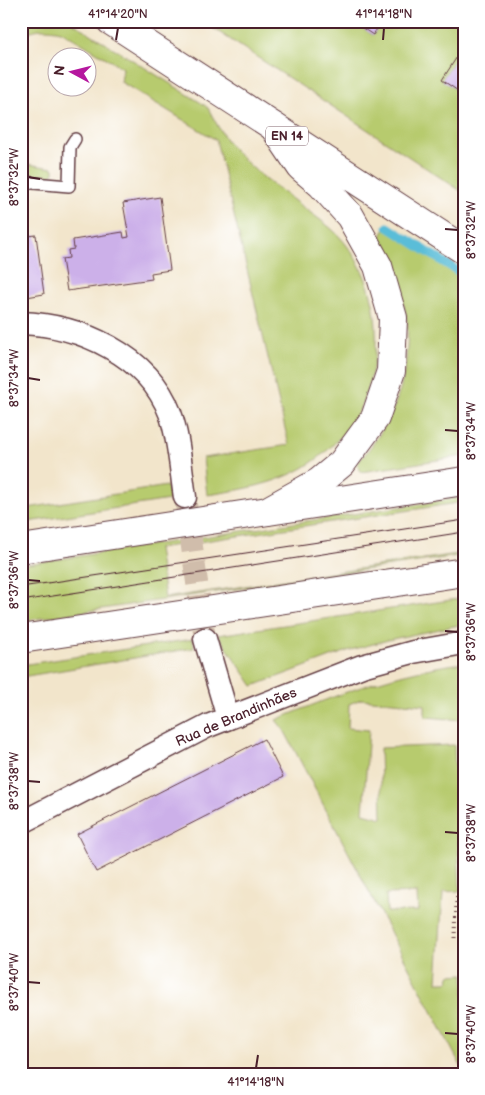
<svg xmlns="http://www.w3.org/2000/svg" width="485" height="1095" font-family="'Balsamiq Sans',sans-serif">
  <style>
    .green { fill: #b7cb6e; stroke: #80754c; fill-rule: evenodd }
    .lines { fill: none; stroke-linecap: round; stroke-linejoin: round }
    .stream { stroke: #5abdd8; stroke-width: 9 }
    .building { fill: #ccb0e9 }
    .minor-tunnel { stroke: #d0bdab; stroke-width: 22; stroke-dasharray: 22 11; stroke-linecap: butt }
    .service-casing { stroke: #633d43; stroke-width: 14 }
    .minor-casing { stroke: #633d43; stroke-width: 25 }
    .secondary-casing { stroke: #633d43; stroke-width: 30 }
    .trunk-casing { stroke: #633d43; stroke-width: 30 }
    .path { stroke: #633d43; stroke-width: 3; stroke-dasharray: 1 4; stroke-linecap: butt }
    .service { stroke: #fff; stroke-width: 11 }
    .minor { stroke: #fff; stroke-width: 22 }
    .secondary { stroke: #fff; stroke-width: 28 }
    .trunk { stroke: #fff; stroke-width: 28 }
    .tram { stroke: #4a1f2b; stroke-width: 1 }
    .ticks { fill: none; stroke: #4a1f2b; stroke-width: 2 }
    .labels { text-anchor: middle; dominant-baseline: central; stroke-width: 4; stroke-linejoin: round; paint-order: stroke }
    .shield { fill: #fff; stroke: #80626b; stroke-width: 1 }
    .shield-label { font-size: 12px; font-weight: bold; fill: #4a1f2b }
    .street-label { font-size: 14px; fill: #4a1f2b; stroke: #fff }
    .neatline { fill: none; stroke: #4a1f2b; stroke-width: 2 }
    .ticks-label { font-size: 12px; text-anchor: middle; fill: #4a1f2b }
  </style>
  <rect width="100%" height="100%" fill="#fff"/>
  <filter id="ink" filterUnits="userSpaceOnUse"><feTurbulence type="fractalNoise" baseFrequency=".02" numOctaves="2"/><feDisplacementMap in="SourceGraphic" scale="10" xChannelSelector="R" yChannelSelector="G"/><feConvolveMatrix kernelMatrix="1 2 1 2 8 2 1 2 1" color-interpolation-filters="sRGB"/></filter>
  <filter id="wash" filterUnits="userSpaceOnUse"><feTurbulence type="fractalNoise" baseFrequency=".0096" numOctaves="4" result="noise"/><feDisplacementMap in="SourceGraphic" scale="20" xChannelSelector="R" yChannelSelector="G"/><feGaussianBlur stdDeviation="1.12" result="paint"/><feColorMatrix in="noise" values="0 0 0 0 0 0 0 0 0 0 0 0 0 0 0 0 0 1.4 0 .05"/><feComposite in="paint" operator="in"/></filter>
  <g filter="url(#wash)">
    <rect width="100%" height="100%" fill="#f2e5cb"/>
    <!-- green -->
    <g class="green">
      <path d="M32,21H70L203,104L208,108C214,119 220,131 227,141C245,164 269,182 292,199C307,211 324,221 337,234C376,274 385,336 368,387C363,404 355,420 348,436V427C313,476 264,487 207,495L203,458L289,445L216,140L121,82L123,68L61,31C47,28 33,27 21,37V28Z"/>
      <path d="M202,21H352L373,35L382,21H464V46L442,80L464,95V193Z"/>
      <path d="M21,163L53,168L54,169V172L51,176L21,174Z"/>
      <path d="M385,229H389L464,278V456L361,472L357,464C385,431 400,404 406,361C407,346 409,330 406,315C402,297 397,277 391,260C388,254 383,249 381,243C380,237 382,233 385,229Z"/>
      <path d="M167,486L169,500L21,523V509Z"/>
      <path d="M464,497V502L158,548L165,598L464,553V555L21,621V565Z"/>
      <path d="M464,598V624L392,639L347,651L253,686L218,635Z"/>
      <path d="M193,639L194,648L21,677V665Z"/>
      <path d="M464,663V720L425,717V705L361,699L349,704L348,728L369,730L363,813L382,818L380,748L454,745L460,891L443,892L437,982H449L450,975L464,974V1072L284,730L276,720C336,695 399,670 464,663ZM417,893L418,911L387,912L386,894Z"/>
    </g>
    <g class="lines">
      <!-- stream -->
      <path class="stream" d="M388,227L464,275"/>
    </g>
    <g id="blocks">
      <!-- building -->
      <g class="building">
        <path d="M352,21H382L373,35Z"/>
        <path d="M464,46V95L442,80Z"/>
        <path d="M160,197L170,270L151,273L152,279L67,291L62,259L69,258L68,250L74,249L73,240L123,232L124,238L129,237L123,203Z"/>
        <path d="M36,235L44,294L21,298V237Z"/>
        <path d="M264,739L283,777L96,872L77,834Z"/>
      </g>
    </g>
  </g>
  <g filter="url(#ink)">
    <use href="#blocks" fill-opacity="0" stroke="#633d43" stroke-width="1"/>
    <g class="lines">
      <!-- minor-tunnel -->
      <path class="minor-tunnel" d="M185,497L205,639"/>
      <!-- service casing -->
      <g class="service-casing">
        <path id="service" d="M21,182L69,186L70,147L75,139"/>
      </g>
      <!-- minor casing -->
      <g class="minor-casing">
        <g id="minor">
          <path d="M21,323C80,325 148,355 170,413C179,437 181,472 185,497"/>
          <path d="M205,639L228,718"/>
          <path d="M21,823L208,726L362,666L413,652L464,643"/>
        </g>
      </g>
      <!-- secondary casing -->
      <g class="secondary-casing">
        <g id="secondary">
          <path d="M267,511L319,482L342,463L375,418L391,371L393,318L378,266L350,216L321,184L301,167L274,127"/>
          <path d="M21,549L464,481"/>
          <path d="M21,639L464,572"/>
        </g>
      </g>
      <!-- trunk casing -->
      <g class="trunk-casing">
        <path id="trunk" d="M111,21L464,250"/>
      </g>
      <!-- path -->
      <path class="path" d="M455,938L456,896"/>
      <!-- service -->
      <use href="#service" class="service"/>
      <!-- minor -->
      <use href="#minor" class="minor"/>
      <!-- secondary -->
      <use href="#secondary" class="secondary"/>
      <!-- trunk -->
      <use href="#trunk" class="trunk"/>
      <!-- tram -->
      <g class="tram">
        <path d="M21,587L464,520"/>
        <path d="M21,601L464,532"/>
      </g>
    </g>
  </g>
  <!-- ticks -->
  <path class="ticks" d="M116,40L118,28M383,40L384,28M28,177L40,179M445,229L458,230M28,378L40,380M445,430L458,431M28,580L40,581M445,631L458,632M28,781L40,782M445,832L458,833M28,982L40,983M445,1033L458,1034M256,1068L258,1055"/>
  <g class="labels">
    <!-- shield labels -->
    <rect class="shield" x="266" y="126.5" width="42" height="19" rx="4"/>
    <g class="shield-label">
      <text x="287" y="136">EN 14</text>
    </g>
    <!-- street labels -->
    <g class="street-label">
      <text transform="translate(236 717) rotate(-23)">Rua de Brandinhães</text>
    </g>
  </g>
  <!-- margin -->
  <rect width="485" height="1095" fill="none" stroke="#fff" stroke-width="55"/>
  <!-- north arrow -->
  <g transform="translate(72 72) rotate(277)"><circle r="24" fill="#ffffff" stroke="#b7a5aa"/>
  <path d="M0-4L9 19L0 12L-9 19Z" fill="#b5179e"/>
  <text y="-8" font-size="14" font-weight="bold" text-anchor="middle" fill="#4a1f2b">N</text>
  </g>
  <rect x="28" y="28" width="430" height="1040" class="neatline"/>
  <g class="ticks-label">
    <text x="118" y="18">41°14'20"N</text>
    <text x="384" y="18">41°14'18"N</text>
    <text transform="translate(14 177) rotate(-90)" y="4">8°37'32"W</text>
    <text transform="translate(471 230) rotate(-90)" y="4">8°37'32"W</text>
    <text transform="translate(14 378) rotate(-90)" y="4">8°37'34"W</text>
    <text transform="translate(471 431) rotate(-90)" y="4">8°37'34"W</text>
    <text transform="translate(14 580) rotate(-90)" y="4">8°37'36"W</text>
    <text transform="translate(471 632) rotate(-90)" y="4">8°37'36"W</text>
    <text transform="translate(14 781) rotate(-90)" y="4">8°37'38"W</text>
    <text transform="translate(471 833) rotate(-90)" y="4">8°37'38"W</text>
    <text transform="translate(14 982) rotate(-90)" y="4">8°37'40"W</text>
    <text transform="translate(471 1034) rotate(-90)" y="4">8°37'40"W</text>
    <text x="256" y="1086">41°14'18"N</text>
  </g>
</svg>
